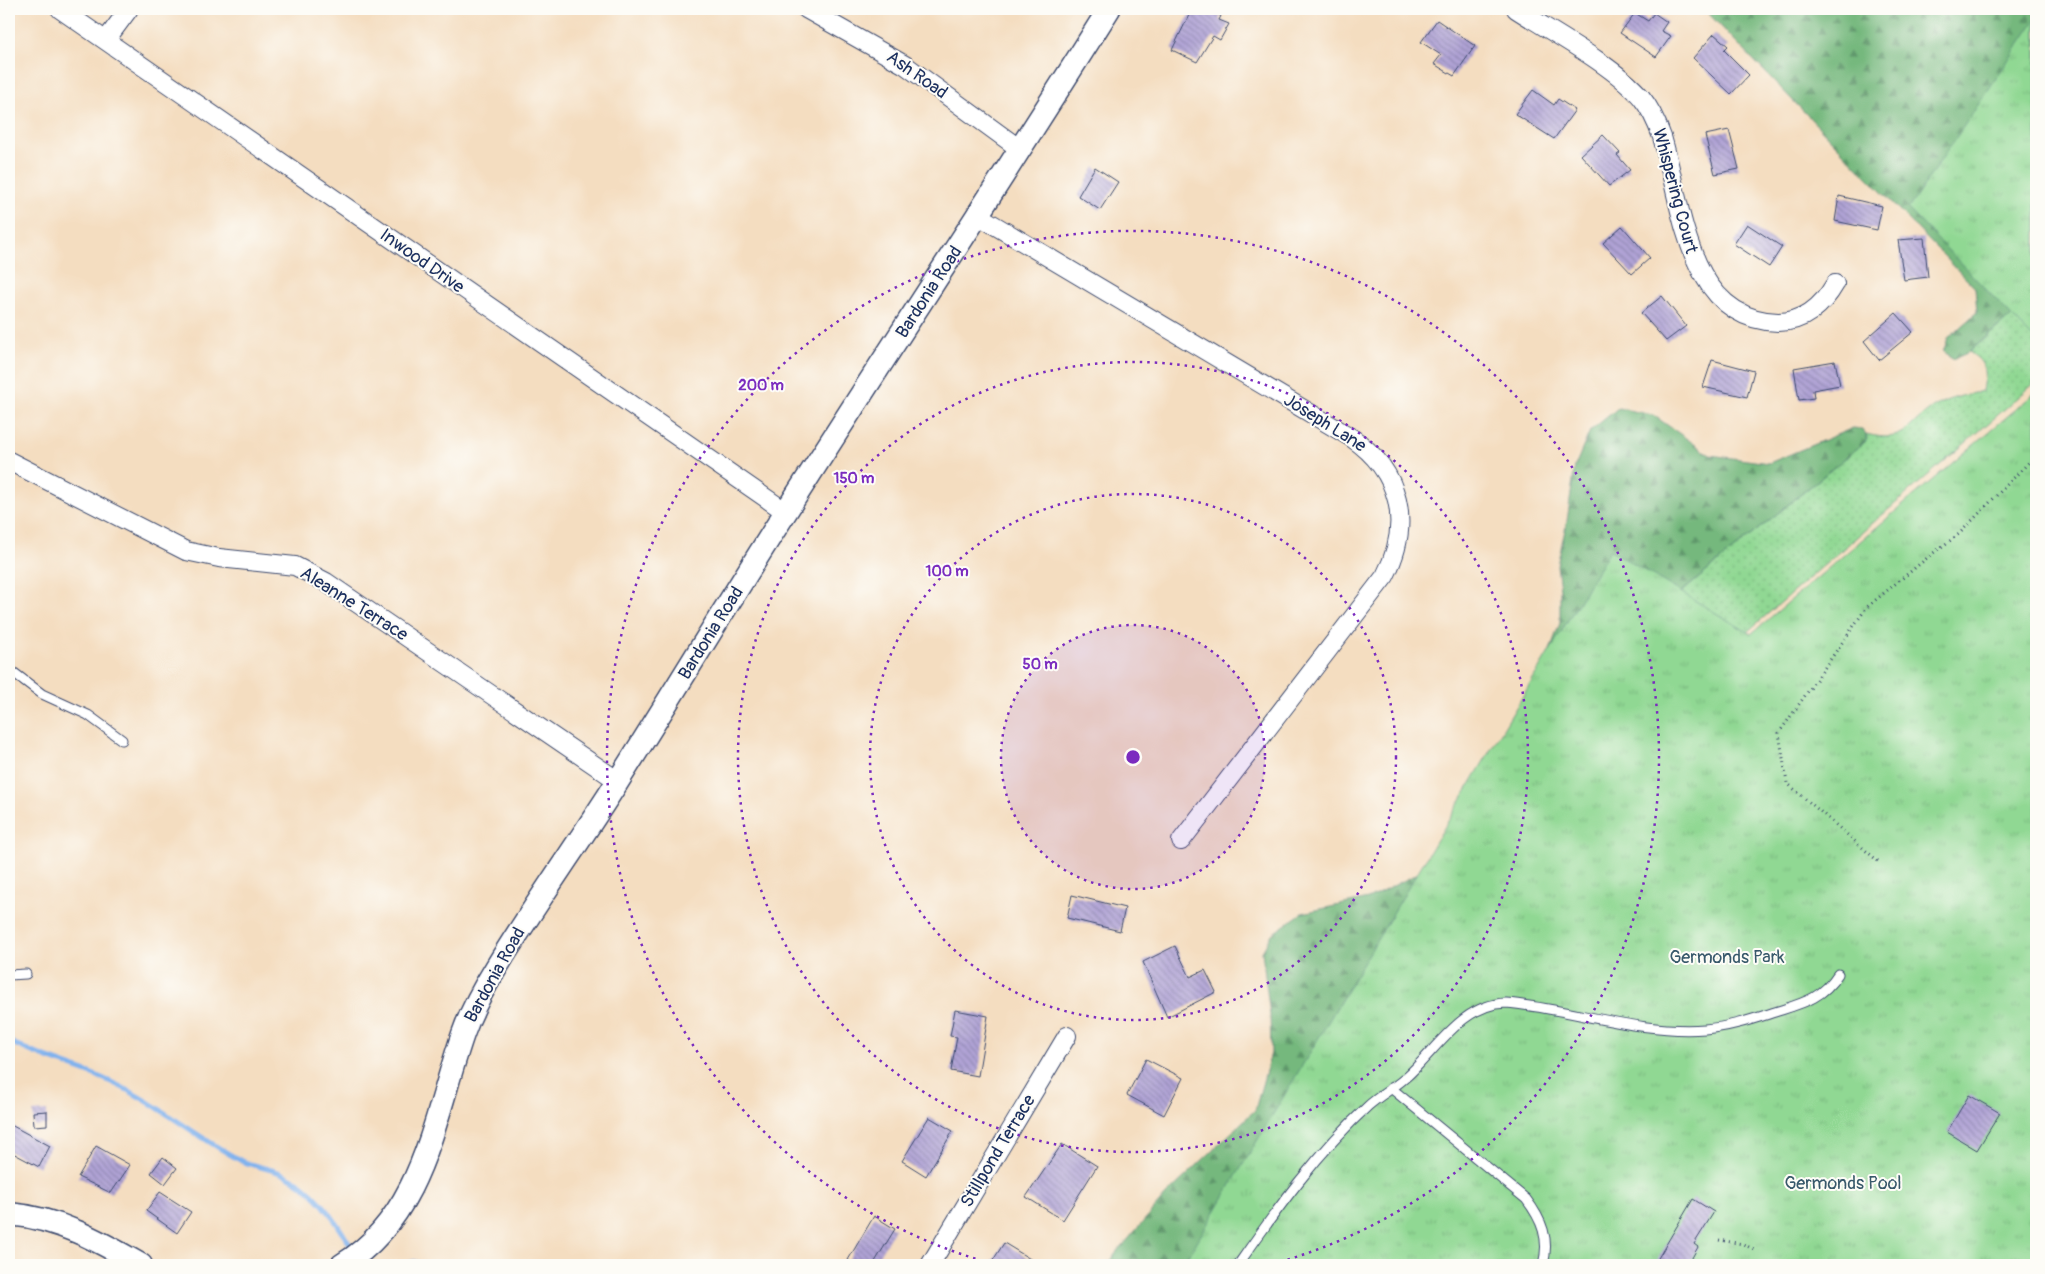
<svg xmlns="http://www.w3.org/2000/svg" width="2045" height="1274" font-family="Pangolin,sans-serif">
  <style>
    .grass { fill: url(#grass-dots); stroke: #568478 }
    .forest { fill: url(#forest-firs); stroke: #48746e }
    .park { fill: url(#park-tufts); stroke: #568478 }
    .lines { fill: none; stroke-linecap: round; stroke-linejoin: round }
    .stream { stroke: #81b2ed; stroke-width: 5 }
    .building { fill: url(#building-back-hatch) }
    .service-casing { stroke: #3c496d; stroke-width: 11 }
    .minor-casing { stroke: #3c496d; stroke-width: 20 }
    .tertiary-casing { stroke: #3c496d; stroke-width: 25 }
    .path { stroke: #3c496d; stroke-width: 3; stroke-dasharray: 1 4; stroke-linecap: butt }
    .service { stroke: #fff; stroke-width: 9 }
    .minor { stroke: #fff; stroke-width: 18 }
    .tertiary { stroke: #fff; stroke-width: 22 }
    .ring { fill: none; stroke: #7b2cbf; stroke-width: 2.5; stroke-dasharray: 2.5 5 }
    .labels { text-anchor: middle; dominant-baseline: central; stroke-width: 4; stroke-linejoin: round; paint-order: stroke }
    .street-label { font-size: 18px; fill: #1b2f5e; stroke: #fdfcf7 }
    .park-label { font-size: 18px; fill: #38596b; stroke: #fdfcf7 }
    .centre { fill: #7b2cbf; stroke: #fdfcf7; stroke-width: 2.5 }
    .ring-label { font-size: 15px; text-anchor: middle; font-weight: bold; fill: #7b2cbf; stroke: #fdfcf7; stroke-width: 4; stroke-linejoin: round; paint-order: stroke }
  </style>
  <defs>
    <pattern id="grass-dots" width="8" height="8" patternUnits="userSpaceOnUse" patternTransform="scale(1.25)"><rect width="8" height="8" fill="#90d893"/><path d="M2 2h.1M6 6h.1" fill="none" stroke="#7cba81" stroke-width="1.8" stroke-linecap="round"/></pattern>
    <pattern id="forest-firs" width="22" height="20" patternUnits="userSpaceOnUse" patternTransform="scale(1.25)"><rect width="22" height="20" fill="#74b87d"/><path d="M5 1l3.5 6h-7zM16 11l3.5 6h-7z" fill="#5e966a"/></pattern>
    <pattern id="park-tufts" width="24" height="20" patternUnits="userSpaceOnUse" patternTransform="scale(1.25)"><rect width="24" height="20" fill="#90d893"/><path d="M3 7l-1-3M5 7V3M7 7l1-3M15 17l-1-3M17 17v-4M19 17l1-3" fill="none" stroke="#7cba81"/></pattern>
    <pattern id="building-back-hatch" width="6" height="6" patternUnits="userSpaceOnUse" patternTransform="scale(1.25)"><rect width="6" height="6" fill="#b0a3d5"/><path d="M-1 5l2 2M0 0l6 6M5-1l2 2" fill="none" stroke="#8e85b0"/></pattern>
  </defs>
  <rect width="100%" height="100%" fill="#fdfcf7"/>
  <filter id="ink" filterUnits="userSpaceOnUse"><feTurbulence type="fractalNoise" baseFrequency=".02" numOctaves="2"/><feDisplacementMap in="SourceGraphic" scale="10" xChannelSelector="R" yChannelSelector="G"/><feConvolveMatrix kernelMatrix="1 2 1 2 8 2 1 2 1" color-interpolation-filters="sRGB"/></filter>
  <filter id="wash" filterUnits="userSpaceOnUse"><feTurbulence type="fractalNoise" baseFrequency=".0096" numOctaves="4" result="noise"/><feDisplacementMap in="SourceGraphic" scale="20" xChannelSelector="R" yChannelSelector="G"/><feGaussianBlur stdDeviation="1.12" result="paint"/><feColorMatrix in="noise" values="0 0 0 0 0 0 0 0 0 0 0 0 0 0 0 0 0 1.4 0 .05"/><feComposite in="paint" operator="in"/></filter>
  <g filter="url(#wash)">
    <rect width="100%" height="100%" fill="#f4ddc0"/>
    <!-- grass -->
    <path class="grass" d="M2036,294V382L1696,676L1645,622L1866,441V434C1907,444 1905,426 1934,407C1947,398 1967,395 1982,391C1985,371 1988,364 1969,352Z"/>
    <!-- forest -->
    <g class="forest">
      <path d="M1704,9H2036V294L1969,352L1954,359L1943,352L1948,338L1977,312L1975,288Z"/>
      <path d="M1618,408L1653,415L1710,455L1769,463L1853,428L1862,429L1866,434V441L1645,622L1198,1265H1106L1166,1195L1255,1110L1271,1053L1270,1015L1262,952L1272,934L1302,913L1368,899L1426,869L1540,677L1560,623V589L1557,565L1567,521L1575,466L1590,431Z"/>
    </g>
    <!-- park -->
    <g class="park">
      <path d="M2036,19V341L1908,209Z"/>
      <path d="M2036,392V1265H1183L1610,550L1751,634Z"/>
    </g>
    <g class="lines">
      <!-- stream -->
      <g class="stream">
        <path d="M9,1041C41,1059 78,1066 111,1082C157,1103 196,1137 240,1160C254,1167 270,1168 283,1174C314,1187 334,1217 350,1245"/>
        <path d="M403,1265L414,1262L425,1265"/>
      </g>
    </g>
    <g id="blocks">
      <!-- building -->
      <g class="building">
        <path d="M1192,9H1207L1221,16L1219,20L1229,24L1220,40L1213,36L1197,62L1172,50Z"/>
        <path d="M1635,13L1648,21L1654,13L1667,22L1661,31L1671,36L1656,57L1620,33Z"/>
        <path d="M1437,20L1475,46L1454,76L1434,64L1441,55L1421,42Z"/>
        <path d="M1714,34L1728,46L1724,50L1749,75L1731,94L1693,58Z"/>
        <path d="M1533,90L1554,105L1558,99L1575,110L1554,139L1515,114Z"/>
        <path d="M1729,130L1739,169L1715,174L1705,135Z"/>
        <path d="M1603,135L1620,153L1617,155L1630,170L1609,186L1581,155Z"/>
        <path d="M1095,167L1118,182L1100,210L1078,196Z"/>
        <path d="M1839,196L1882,206L1877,230L1835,221Z"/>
        <path d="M1747,224L1782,247L1769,267L1734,244Z"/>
        <path d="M1622,226L1650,258L1632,274L1603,243Z"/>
        <path d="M1924,238L1928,277L1904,280L1898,240Z"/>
        <path d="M1662,296L1686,326L1666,341L1641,313Z"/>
        <path d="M1896,313L1913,332L1879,360L1864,341Z"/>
        <path d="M1712,360L1754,371L1747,397L1703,387Z"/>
        <path d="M1835,361L1840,385L1813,390L1814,398L1799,400L1794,368Z"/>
        <path d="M1072,895L1125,908L1120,931L1067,918Z"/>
        <path d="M1175,946L1190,977L1205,970L1216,992L1167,1017L1143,962Z"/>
        <path d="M955,1010L988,1016L978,1076L951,1071L957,1037L950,1036Z"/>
        <path d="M1146,1059L1183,1078L1164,1115L1127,1095Z"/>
        <path d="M1969,1095L2000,1113L1977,1150L1947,1132Z"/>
        <path d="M47,1111V1125L34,1126L33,1112Z"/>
        <path d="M929,1117L953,1131L926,1176L902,1161Z"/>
        <path d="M9,1124L50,1146L39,1167L9,1151Z"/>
        <path d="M1062,1144L1097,1166L1063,1220L1026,1197Z"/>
        <path d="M96,1146L130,1165L111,1193L78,1177Z"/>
        <path d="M163,1157L177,1168L165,1184L151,1173Z"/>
        <path d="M160,1192L191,1212L177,1233L146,1211Z"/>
        <path d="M1693,1199L1714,1212L1694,1244L1698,1247L1688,1265H1665L1657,1260Z"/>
        <path d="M874,1216L895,1229L873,1265H856L848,1260Z"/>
        <path d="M1004,1243L1040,1265H990Z"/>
      </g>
    </g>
  </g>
  <g filter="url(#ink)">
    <use href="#blocks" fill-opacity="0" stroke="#3c496d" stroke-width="1"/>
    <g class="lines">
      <!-- service casing -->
      <g class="service-casing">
        <g id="service">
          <path d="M9,669L42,694L88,715L122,740"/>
          <path d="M9,975L26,974"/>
          <path d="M1391,1088L1526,1199C1542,1220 1550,1239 1543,1265"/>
          <path d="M1238,1265C1277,1209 1318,1152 1368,1106C1380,1095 1394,1088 1405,1078C1436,1051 1461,1004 1506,1003C1573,1009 1638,1034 1705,1029C1730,1027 1753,1019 1775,1012C1803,1003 1822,999 1838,974"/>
        </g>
      </g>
      <!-- minor casing -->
      <g class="minor-casing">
        <g id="minor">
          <path d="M60,9L786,512"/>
          <path d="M806,9L905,65L1021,150"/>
          <path d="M1516,9C1553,33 1613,65 1641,97C1651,109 1657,123 1662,137C1682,202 1686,320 1778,322C1804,322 1823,305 1835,284"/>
          <path d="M106,40L129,9"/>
          <path d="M979,216L1352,438C1401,472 1412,524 1385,576L1181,841"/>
          <path d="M9,461L186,551L219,558L295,566L326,582L618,781"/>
          <path d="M930,1265L1067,1036"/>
        </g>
      </g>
      <!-- tertiary casing -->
      <g class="tertiary-casing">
        <g id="tertiary">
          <path d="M9,1214C58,1218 99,1241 141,1265"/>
          <path d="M342,1265C423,1216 434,1117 463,1034C471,1011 483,989 496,968C535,904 578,844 618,781C675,691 730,599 787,510C894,342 1004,177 1109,9"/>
        </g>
      </g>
      <!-- path -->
      <g class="path">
        <path d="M1878,861L1787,783L1779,733L1867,607L1932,554L1959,534L2036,455"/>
        <path d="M1719,1240L1743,1244L1755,1250"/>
      </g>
      <!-- service -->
      <use href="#service" class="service"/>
      <!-- minor -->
      <use href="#minor" class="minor"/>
      <!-- tertiary -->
      <use href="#tertiary" class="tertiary"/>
    </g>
  </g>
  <!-- distance rings -->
  <circle cx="1133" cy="757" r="132" fill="#7b2cbf" fill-opacity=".12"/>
  <g class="ring">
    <circle cx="1133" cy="757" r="132"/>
    <circle cx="1133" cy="757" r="263"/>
    <circle cx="1133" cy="757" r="395"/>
    <path d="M997 1265A526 526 0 1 1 1269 1265"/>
  </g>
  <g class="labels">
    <!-- street labels -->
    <g class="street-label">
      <text transform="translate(917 75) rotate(35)">Ash Road</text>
      <text transform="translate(1675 191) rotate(75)">Whispering Court</text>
      <text transform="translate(422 261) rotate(35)">Inwood Drive</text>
      <text transform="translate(929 292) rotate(-57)">Bardonia Road</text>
      <text transform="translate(1325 423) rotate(32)">Joseph Lane</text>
      <text transform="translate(354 604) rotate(32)">Aleanne Terrace</text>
      <text transform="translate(711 633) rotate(-58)">Bardonia Road</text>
      <text transform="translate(495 975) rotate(-61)">Bardonia Road</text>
      <text transform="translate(998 1151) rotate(-59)">Stillpond Terrace</text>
    </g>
    <!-- park labels -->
    <g class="park-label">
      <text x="1727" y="957">Germonds Park</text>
      <text x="1843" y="1183">Germonds Pool</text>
    </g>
  </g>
  <circle cx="1133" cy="757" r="8" class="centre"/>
  <g class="ring-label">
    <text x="761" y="390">200 m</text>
    <text x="854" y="483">150 m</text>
    <text x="947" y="576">100 m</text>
    <text x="1040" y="669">50 m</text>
  </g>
  <!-- margin -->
  <rect width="2045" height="1274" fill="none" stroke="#fdfcf7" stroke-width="30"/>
</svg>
